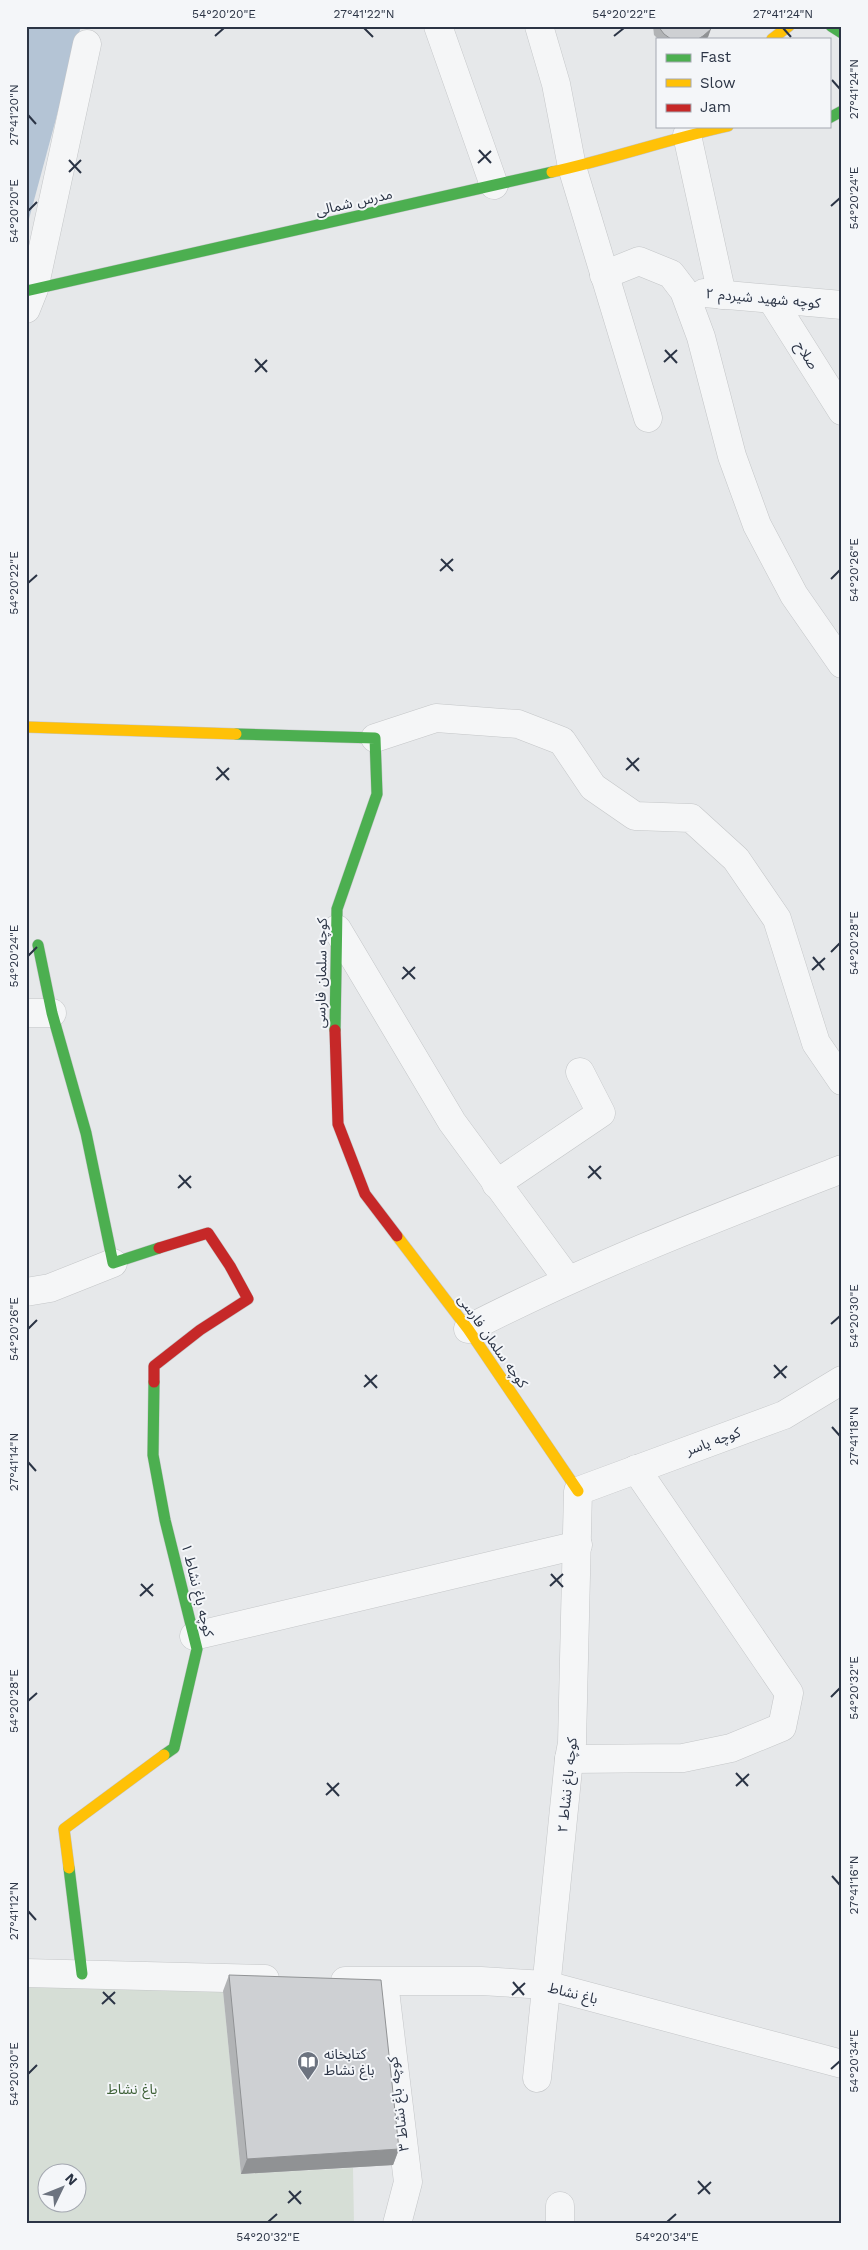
<svg xmlns="http://www.w3.org/2000/svg" width="868" height="2250" font-family="'Work Sans','Noto Sans Arabic',sans-serif">
  <style>
    .green { fill: #d6ded6; fill-rule: evenodd }
    .water { fill: #b4c4d5 }
    .lines { fill: none; stroke-linecap: round; stroke-linejoin: round }
    .street-casing { stroke: #c4c6c8; stroke-width: 29 }
    .fast-casing { stroke: #c4c6c8; stroke-width: 12 }
    .slow-casing { stroke: #c4c6c8; stroke-width: 12 }
    .jam-casing { stroke: #c4c6c8; stroke-width: 12 }
    .street { stroke: #f5f6f7; stroke-width: 28 }
    .fast { stroke: #4caf50; stroke-width: 11 }
    .slow { stroke: #ffc107; stroke-width: 11 }
    .jam { stroke: #c62828; stroke-width: 11 }
    .wall { fill: #b1b3b5 }
    .shaded-wall { fill: #909294 }
    .building { fill: #ced0d3; stroke: #909294 }
    .ticks { fill: none; stroke: #2b3445; stroke-width: 2 }
    .labels { text-anchor: middle; dominant-baseline: central; stroke-width: 4; stroke-linejoin: round; paint-order: stroke }
    .street-label { font-size: 14px; fill: #2b3445; stroke: #f4f6f9 }
    .poi-label { font-size: 14px; fill: #2b3445; stroke: #f4f6f9; text-anchor: start }
    .park-label { font-size: 14px; fill: #3f6138; stroke: #f4f6f9 }
    .neatline { fill: none; stroke: #2b3445; stroke-width: 2 }
    .ticks-label { font-size: 12px; text-anchor: middle; fill: #2b3445 }
  </style>
  <rect width="100%" height="100%" fill="#e6e8ea"/>
  <!-- green -->
  <path class="green" d="M26,1986L223,1991L241,2174L353,2168L354,2224H26ZM48,2172H78V2202H48Z"/>
  <!-- water -->
  <path class="water" d="M26,26H81L26,230Z"/>
  <g class="lines">
    <!-- street casing -->
    <g class="street-casing">
      <g id="street">
        <path d="M438,26L494,185"/>
        <path d="M539,26L556,84L572,167L648,418"/>
        <path d="M687,135L722,295"/>
        <path d="M604,275L639,261L671,274L684,291L701,337L732,456L757,525L794,595L842,664"/>
        <path d="M704,293L842,305"/>
        <path d="M772,300L842,411"/>
        <path d="M26,309L34,289L87,44"/>
        <path d="M375,738L436,718L518,724L562,741L593,787L635,816L691,818L736,859L777,919L816,1043L842,1081"/>
        <path d="M337,929L452,1122L568,1280"/>
        <path d="M26,1013H52"/>
        <path d="M496,1184L601,1113L580,1072"/>
        <path d="M26,1292L50,1288L113,1263"/>
        <path d="M468,1329C588,1267 716,1218 842,1169"/>
        <path d="M194,1636L578,1545"/>
        <path d="M569,1759L683,1758L731,1748L782,1727L789,1693L636,1469"/>
        <path d="M26,1973L265,1979"/>
        <path d="M345,1981H481L546,1985L842,2064"/>
        <path d="M384,1982L408,2182L397,2224"/>
        <path d="M537,2078L569,1759L572,1743L578,1491L784,1415L842,1380"/>
        <path d="M560,2206V2224"/>
      </g>
    </g>
    <!-- fast casing -->
    <g class="fast-casing">
      <g id="fast">
        <path d="M831,26L842,33"/>
        <path d="M829,118L842,111"/>
        <path d="M26,291L552,172"/>
        <path d="M236,734L375,738L377,794L337,909L335,1030"/>
        <path d="M38,945L52,1013L86,1133L113,1263L159,1248"/>
        <path d="M154,1382L153,1455L165,1520L197,1649L174,1748L164,1755"/>
        <path d="M69,1868L82,1974"/>
      </g>
    </g>
    <!-- slow casing -->
    <g class="slow-casing">
      <g id="slow">
        <path d="M772,39L789,26"/>
        <path d="M552,172C611,159 669,139 728,126"/>
        <path d="M26,727L236,734"/>
        <path d="M397,1236L468,1329L578,1491"/>
        <path d="M69,1868L64,1829L164,1755"/>
      </g>
    </g>
    <!-- jam casing -->
    <g class="jam-casing">
      <g id="jam">
        <path d="M335,1030L338,1124L365,1194L397,1236"/>
        <path d="M154,1382V1366L200,1330L248,1299L230,1266L208,1233L159,1248"/>
      </g>
    </g>
    <!-- street -->
    <use href="#street" class="street"/>
    <!-- fast -->
    <use href="#fast" class="fast"/>
    <!-- slow -->
    <use href="#slow" class="slow"/>
    <!-- jam -->
    <use href="#jam" class="jam"/>
  </g>
  <!-- wall -->
  <g class="wall">
    <path d="M653,26H711L708,37L706,39H658L654,35Z"/>
    <path d="M229,1975L399,2149L393,2165L241,2174L223,1991Z"/>
  </g>
  <!-- shaded-wall -->
  <g class="shaded-wall">
    <path d="M711,29L708,37L706,39H698Z"/>
    <path d="M399,2149L393,2165L241,2174L247,2159Z"/>
  </g>
  <!-- building -->
  <g class="building">
    <path d="M658,26H711V29L703,36L698,39H671L664,34Z"/>
    <path d="M229,1975L381,1980L399,2149L247,2159Z"/>
  </g>
  <!-- ticks -->
  <path class="ticks" d="M364,28L373,37M783,28L791,37M215,36L224,28M614,36L624,28M832,80L840,89M28,115L36,124M479,150L491,163M69,160L81,173M478,163L491,151M69,172L81,160M831,206L840,198M28,211L37,202M665,350L677,363M255,359L267,372M664,362L677,350M255,372L267,360M441,559L453,571M440,571L453,559M831,579L840,570M28,583L37,575M627,758L639,771M217,767L229,780M626,770L639,758M216,780L229,768M831,952L840,943M28,956L37,947M813,957L824,970M403,967L415,979M812,970L825,958M402,979L415,967M589,1166L601,1179M179,1175L191,1188M588,1178L601,1166M178,1188L191,1176M831,1324L840,1316M28,1329L37,1320M774,1365L786,1378M365,1375L377,1388M774,1378L787,1366M364,1387L377,1375M832,1427L840,1436M28,1462L36,1471M551,1574L563,1587M141,1584L153,1596M550,1586L563,1574M140,1596L153,1584M831,1697L840,1688M28,1701L37,1693M736,1773L748,1786M327,1783L339,1796M736,1786L749,1774M326,1795L339,1783M832,1876L840,1885M28,1911L36,1920M513,1982L524,1995M103,1992L115,2004M512,1995L525,1983M102,2004L115,1992M831,2069L840,2061M28,2074L37,2065M698,2181L710,2194M289,2191L301,2204M698,2194L711,2182M288,2203L301,2191M268,2222L277,2214M667,2222L676,2214"/>
  <!-- icons -->
  <defs>
    <g id="library-pin" transform="scale(1.125)"><path d="M0 17L-7.5 6A9.5 9.5 0 1 1 7.5 6Z" fill="#6c737f" stroke="#f4f6f9"/><path d="M-6-4Q-3-5.5-.7-3.5V5Q-3 3-6 4ZM6-4Q3-5.5 .7-3.5V5Q3 3 6 4Z" fill="#fff"/></g>
  </defs>
  <g fill-rule="evenodd">
    <use href="#library-pin" x="308" y="2062"/>
  </g>
  <g class="labels">
    <!-- street labels -->
    <g class="street-label">
      <text transform="translate(354 202) rotate(-13)">مدرس شمالی</text>
      <text transform="translate(763 298) rotate(5)">کوچه شهید شیردم ۲</text>
      <text transform="translate(807 355) rotate(58)">صلاح</text>
      <text transform="translate(321 973) rotate(-89)">کوچه سلمان فارسی</text>
      <text transform="translate(493 1341) rotate(55)">کوچه سلمان فارسی</text>
      <text transform="translate(713 1441) rotate(-20)">کوچه یاسر</text>
      <text transform="translate(198 1590) rotate(76)">کوچه باغ نشاط ۱</text>
      <text transform="translate(567 1785) rotate(-84)">کوچه باغ نشاط ۲</text>
      <text transform="translate(573 1993) rotate(14)">باغ نشاط</text>
      <text transform="translate(398 2104) rotate(-97)">کوچه باغ نشاط ۳</text>
    </g>
    <!-- poi labels -->
    <g class="poi-label">
      <text x="324" y="2054">کتابخانه<tspan x="324" dy="16">باغ نشاط</tspan></text>
    </g>
    <!-- park labels -->
    <g class="park-label">
      <text x="132" y="2089">باغ نشاط</text>
    </g>
  </g>
  <!-- border -->
  <rect width="868" height="2250" fill="none" stroke="#f4f6f9" stroke-width="55"/>
  <!-- legend -->
  <rect x="656" y="38" width="175" height="90" fill="#f4f6f9" stroke="#a4a8b1"/>
  <rect x="666" y="54" width="25" height="8" fill="#4caf50" stroke="#a4a8b1"/>
  <text x="700" y="62" font-size="15" fill="#2b3445">Fast</text>
  <rect x="666" y="79" width="25" height="8" fill="#ffc107" stroke="#a4a8b1"/>
  <text x="700" y="88" font-size="15" fill="#2b3445">Slow</text>
  <rect x="666" y="104" width="25" height="8" fill="#c62828" stroke="#a4a8b1"/>
  <text x="700" y="112" font-size="15" fill="#2b3445">Jam</text>
  <!-- north arrow -->
  <g transform="translate(62 2188) rotate(47)"><circle r="24" fill="#f4f6f9" stroke="#a4a8b1"/>
  <path d="M0-4L9 19L0 12L-9 19Z" fill="#6c737f"/>
  <text y="-8" font-size="14" font-weight="bold" text-anchor="middle" fill="#2b3445">N</text>
  </g>
  <rect x="28" y="28" width="812" height="2194" class="neatline"/>
  <g class="ticks-label">
    <text x="224" y="18">54°20'20"E</text>
    <text x="364" y="18">27°41'22"N</text>
    <text x="624" y="18">54°20'22"E</text>
    <text x="783" y="18">27°41'24"N</text>
    <text transform="translate(854 89) rotate(-90)" y="4">27°41'24"N</text>
    <text transform="translate(14 115) rotate(-90)" y="4">27°41'20"N</text>
    <text transform="translate(854 198) rotate(-90)" y="4">54°20'24"E</text>
    <text transform="translate(14 211) rotate(-90)" y="4">54°20'20"E</text>
    <text transform="translate(854 570) rotate(-90)" y="4">54°20'26"E</text>
    <text transform="translate(14 583) rotate(-90)" y="4">54°20'22"E</text>
    <text transform="translate(854 943) rotate(-90)" y="4">54°20'28"E</text>
    <text transform="translate(14 956) rotate(-90)" y="4">54°20'24"E</text>
    <text transform="translate(854 1316) rotate(-90)" y="4">54°20'30"E</text>
    <text transform="translate(14 1329) rotate(-90)" y="4">54°20'26"E</text>
    <text transform="translate(854 1436) rotate(-90)" y="4">27°41'18"N</text>
    <text transform="translate(14 1462) rotate(-90)" y="4">27°41'14"N</text>
    <text transform="translate(854 1688) rotate(-90)" y="4">54°20'32"E</text>
    <text transform="translate(14 1701) rotate(-90)" y="4">54°20'28"E</text>
    <text transform="translate(854 1885) rotate(-90)" y="4">27°41'16"N</text>
    <text transform="translate(14 1911) rotate(-90)" y="4">27°41'12"N</text>
    <text transform="translate(854 2061) rotate(-90)" y="4">54°20'34"E</text>
    <text transform="translate(14 2074) rotate(-90)" y="4">54°20'30"E</text>
    <text x="268" y="2241">54°20'32"E</text>
    <text x="667" y="2241">54°20'34"E</text>
  </g>
</svg>
